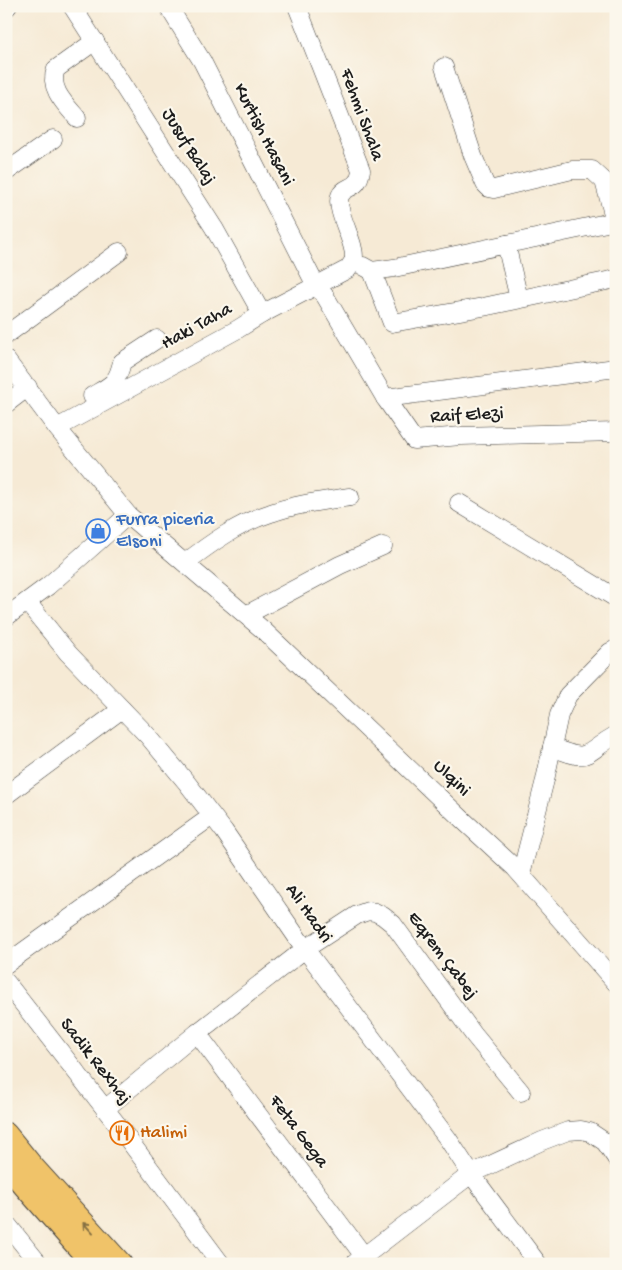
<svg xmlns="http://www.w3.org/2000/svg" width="622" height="1270" font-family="'Gochi Hand',sans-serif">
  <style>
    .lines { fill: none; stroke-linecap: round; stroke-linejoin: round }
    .minor-casing { stroke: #3d3b38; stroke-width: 19 }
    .major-casing { stroke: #3d3b38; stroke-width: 24 }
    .minor { stroke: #fff; stroke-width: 18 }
    .major { stroke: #f0c369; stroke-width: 22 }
    .oneway { stroke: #867042 }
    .labels { text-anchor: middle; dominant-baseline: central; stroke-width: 4.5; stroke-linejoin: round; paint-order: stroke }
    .street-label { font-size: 19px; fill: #1c1c1c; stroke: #fbf7ec }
    .shop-label { font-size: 19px; fill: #366cbe; stroke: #fbf7ec; text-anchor: start }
    .food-label { font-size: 19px; fill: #c56008; stroke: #fbf7ec; text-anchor: start }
  </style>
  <rect width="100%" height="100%" fill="#fbf7ec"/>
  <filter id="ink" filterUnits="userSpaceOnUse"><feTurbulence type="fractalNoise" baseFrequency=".02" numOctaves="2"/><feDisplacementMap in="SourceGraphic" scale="10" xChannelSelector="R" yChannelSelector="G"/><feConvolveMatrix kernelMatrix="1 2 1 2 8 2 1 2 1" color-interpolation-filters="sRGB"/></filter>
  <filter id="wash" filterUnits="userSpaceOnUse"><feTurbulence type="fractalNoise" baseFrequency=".0096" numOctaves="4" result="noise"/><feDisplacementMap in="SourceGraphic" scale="20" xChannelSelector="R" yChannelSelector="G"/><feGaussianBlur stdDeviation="1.12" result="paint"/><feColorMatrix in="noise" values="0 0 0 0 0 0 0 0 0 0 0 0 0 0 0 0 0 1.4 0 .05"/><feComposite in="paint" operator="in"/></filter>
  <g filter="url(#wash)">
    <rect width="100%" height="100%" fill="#f6ead5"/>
  </g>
  <g filter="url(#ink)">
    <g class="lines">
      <!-- minor casing -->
      <g class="minor-casing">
        <g id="minor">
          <path d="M72,6L214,228L262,314"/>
          <path d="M168,6L202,61L316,286L325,296L385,398L414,440L461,436L616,432"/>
          <path d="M297,6L361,170C358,192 345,184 340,196C335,207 351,236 353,249C354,252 354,256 354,260"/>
          <path d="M6,8L8,6"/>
          <path d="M444,67L473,156L485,184L489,188L494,189L572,170H592L604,181L615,221"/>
          <path d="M77,118C65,104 48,88 56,69L95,41"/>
          <path d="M6,172L53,139"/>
          <path d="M506,244L519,299"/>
          <path d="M363,266L372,271L394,268L616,221"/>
          <path d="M372,271L392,323L483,307L616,279"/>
          <path d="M6,335L119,252"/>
          <path d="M6,360L57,428L128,515L262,629L464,821L515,868L616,983"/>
          <path d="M92,396C111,385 117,384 122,362L157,339"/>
          <path d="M385,398L616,368"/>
          <path d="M6,404L28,387"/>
          <path d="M57,428L238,329L262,314L348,269L354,260"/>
          <path d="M459,503L616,598"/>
          <path d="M185,563C211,543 239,523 271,513C296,504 324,501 350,497"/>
          <path d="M27,602L68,653L148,736L187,783L224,831L305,949L448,1139L471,1174L538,1264"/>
          <path d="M246,615L340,565L383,546"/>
          <path d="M6,617L48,586L128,515"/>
          <path d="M552,747C592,764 583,753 616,735"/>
          <path d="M6,795L122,709"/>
          <path d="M521,874L545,780L559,715L568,695L610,652L616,649"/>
          <path d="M6,964L212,816"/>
          <path d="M6,982L116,1123L221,1264"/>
          <path d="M197,1033L364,1256"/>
          <path d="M105,1109L197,1033L305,949L357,915L368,911L375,912L383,916L393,924L474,1035L521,1092"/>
          <path d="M6,1223L39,1264"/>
          <path d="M354,1264L471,1174L542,1141L568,1131L581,1130L590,1132L605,1142L616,1158"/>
        </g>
      </g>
      <!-- major casing -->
      <g class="major-casing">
        <g id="major">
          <path d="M6,1134L32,1166L121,1264"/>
          <path d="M6,1165L93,1264"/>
        </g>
      </g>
      <!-- minor -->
      <use href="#minor" class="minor"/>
      <!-- major -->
      <use href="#major" class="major"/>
    </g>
    <!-- one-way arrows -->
    <defs><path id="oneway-shaft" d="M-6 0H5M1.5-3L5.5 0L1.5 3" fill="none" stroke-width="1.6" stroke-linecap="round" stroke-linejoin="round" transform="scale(1.25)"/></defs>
    <use class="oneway" href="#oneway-shaft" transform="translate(88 1228) rotate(-132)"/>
  </g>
  <!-- icons -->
  <defs>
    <g id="shop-ring" transform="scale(1.25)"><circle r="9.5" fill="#fbf7ec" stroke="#3f7fe0" stroke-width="1.5"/><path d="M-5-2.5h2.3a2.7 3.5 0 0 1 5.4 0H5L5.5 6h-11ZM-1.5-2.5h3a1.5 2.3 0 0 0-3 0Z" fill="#3f7fe0"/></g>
    <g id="restaurant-ring" transform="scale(1.25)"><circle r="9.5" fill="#fbf7ec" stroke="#e8710a" stroke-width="1.5"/><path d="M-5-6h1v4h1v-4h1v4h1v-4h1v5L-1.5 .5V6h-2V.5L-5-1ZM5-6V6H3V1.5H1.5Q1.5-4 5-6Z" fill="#e8710a"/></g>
  </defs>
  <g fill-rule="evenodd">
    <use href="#shop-ring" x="98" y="531"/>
    <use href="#restaurant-ring" x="122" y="1133"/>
  </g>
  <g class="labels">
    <!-- street labels -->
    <g class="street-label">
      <text transform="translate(361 115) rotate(70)">Fehmi Shala</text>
      <text transform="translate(263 135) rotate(63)">Kurtish Hasani</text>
      <text transform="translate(188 147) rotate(58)">Jusuf Balaj</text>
      <text transform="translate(197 327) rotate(-29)">Haki Taha</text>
      <text transform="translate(467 416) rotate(-3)">Raif Elezi</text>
      <text transform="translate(451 779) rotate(44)">Ulqini</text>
      <text transform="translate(308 914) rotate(55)">Ali Hadri</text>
      <text transform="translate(442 956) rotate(53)">Eqrem Çabej</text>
      <text transform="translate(95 1062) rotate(52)">Sadik Rexhaj</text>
      <text transform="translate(298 1132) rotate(53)">Feta Gega</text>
    </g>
    <!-- shop labels -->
    <g class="shop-label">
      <text x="116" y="520">Furra piceria<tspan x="116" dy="22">Elsoni</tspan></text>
    </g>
    <!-- food labels -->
    <g class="food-label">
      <text x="140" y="1133">Halimi</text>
    </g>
  </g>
  <!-- margin -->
  <rect width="622" height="1270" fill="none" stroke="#fbf7ec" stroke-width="25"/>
</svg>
